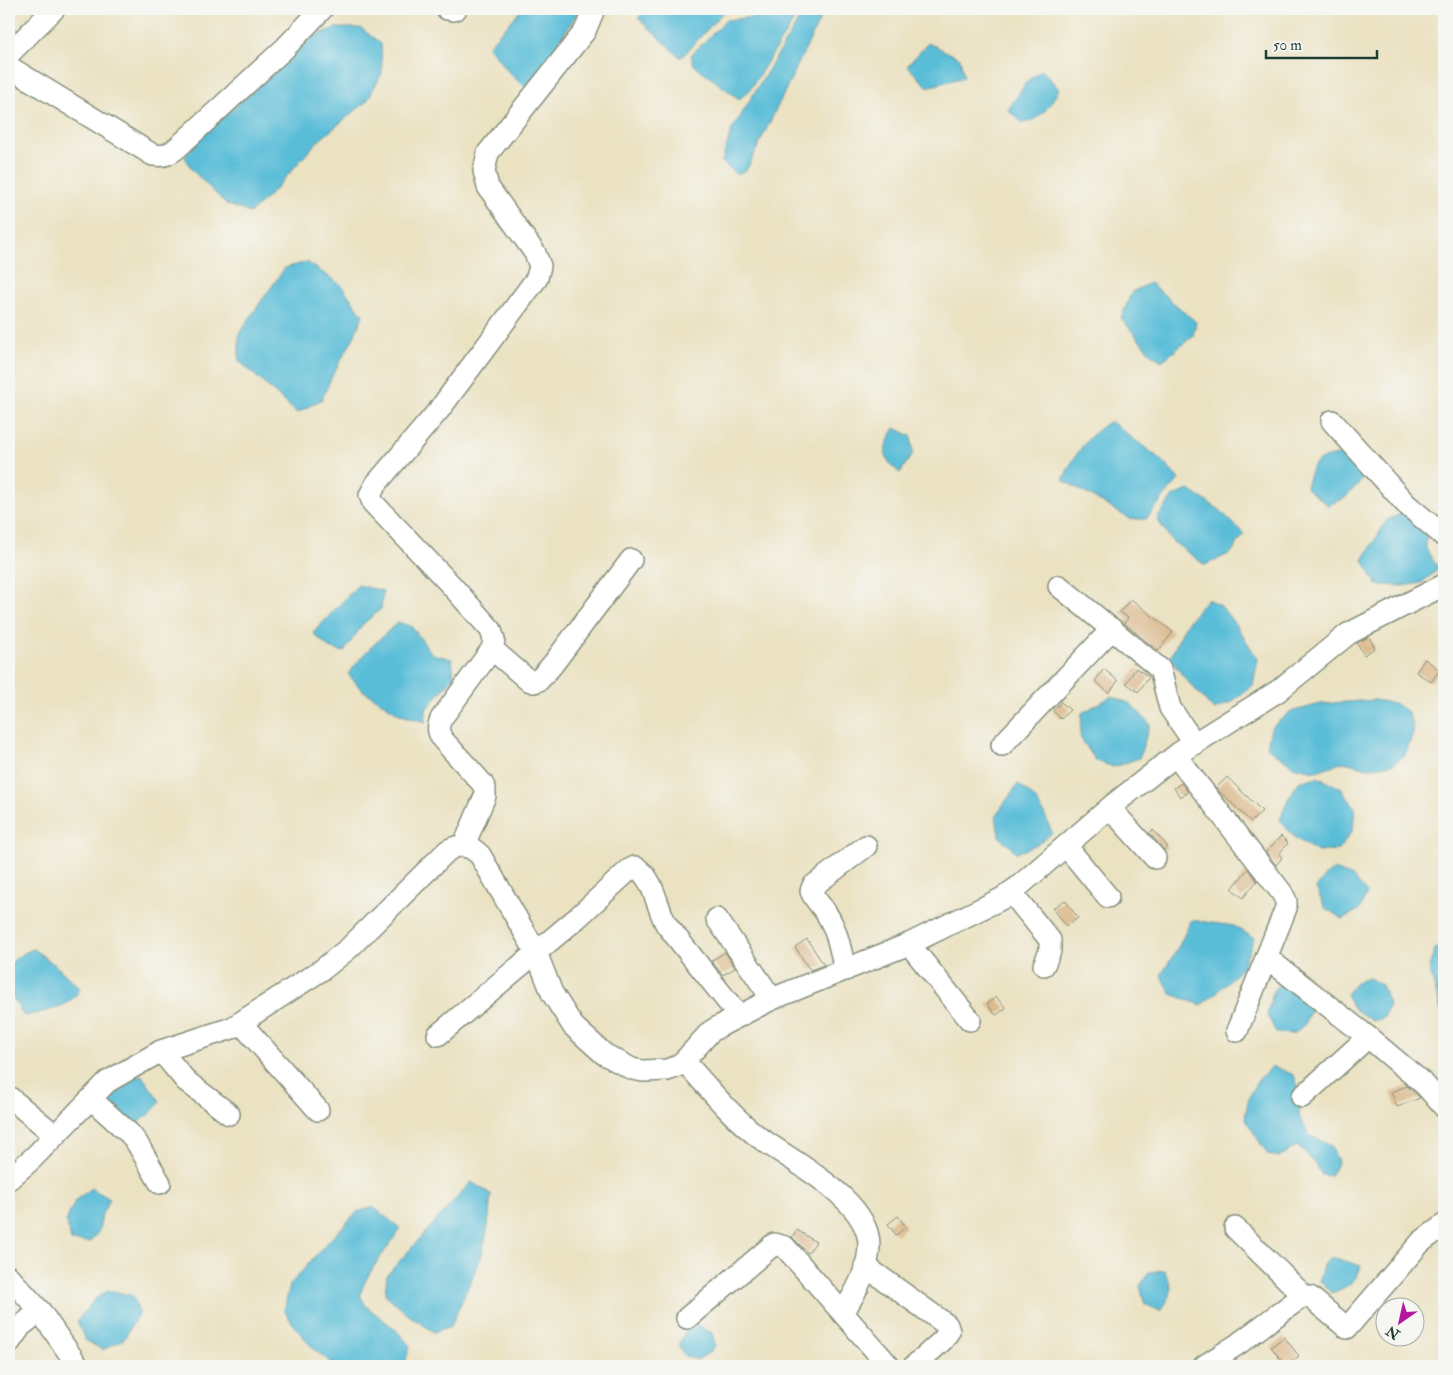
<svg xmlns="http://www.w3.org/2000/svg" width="1453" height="1375" font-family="'IM FELL Double Pica',serif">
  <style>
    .water { fill: #5abdd8; stroke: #3c7d86 }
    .building { fill: #ddbb91 }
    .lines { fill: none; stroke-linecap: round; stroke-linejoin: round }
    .minor-casing { stroke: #85907b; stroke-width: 24 }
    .minor { stroke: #fff; stroke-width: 21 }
  </style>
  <rect width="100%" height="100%" fill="#f6f6f2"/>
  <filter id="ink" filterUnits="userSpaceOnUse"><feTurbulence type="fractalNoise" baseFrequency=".02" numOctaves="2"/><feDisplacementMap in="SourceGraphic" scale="10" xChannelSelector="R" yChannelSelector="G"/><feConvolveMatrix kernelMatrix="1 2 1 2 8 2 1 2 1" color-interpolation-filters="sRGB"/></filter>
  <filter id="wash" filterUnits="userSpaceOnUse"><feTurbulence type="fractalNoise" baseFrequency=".0096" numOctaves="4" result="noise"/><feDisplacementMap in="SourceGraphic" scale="20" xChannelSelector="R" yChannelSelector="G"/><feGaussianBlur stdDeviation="1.12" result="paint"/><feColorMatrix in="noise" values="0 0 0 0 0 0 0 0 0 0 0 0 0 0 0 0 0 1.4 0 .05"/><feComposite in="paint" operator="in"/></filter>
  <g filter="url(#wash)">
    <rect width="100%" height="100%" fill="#ebe2c2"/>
    <!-- water -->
    <g class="water">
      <path d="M522,9H580L528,89L511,75L488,46Z"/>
      <path d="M647,9H760L759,10L724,11L681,58L638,18Z"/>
      <path d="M774,9H801L749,91L739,99L694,65L691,55L726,20L763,16Z"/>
      <path d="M814,15L820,19L747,169L737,175L722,162L731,131L800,18Z"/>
      <path d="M335,28H361L381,44L382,73L367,101L317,142L270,195L250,213L226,204L192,170L185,157L200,137L290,59L308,39Z"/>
      <path d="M928,43L960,58L964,77L928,87L907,66Z"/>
      <path d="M1042,70L1059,89C1049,106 1043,119 1023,123L1008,110L1027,81Z"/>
      <path d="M307,262L341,285L363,315L353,339L333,374L322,399L297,413L239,361V334L262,300L285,268Z"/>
      <path d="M1150,283L1196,322L1193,336L1162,361L1151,354L1121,318L1132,292Z"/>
      <path d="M1110,421L1160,459L1179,479L1146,519H1130L1063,480C1074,455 1088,435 1110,421Z"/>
      <path d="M895,428L911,436L913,453L900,473C880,458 883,448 895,428Z"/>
      <path d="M1339,455L1355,465L1362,480L1345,498L1328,505L1306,488C1312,464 1313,459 1339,455Z"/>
      <path d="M1189,490L1220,510L1244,534L1231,553L1205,565L1172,541L1157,519L1173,496Z"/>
      <path d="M1406,512L1427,522L1426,549L1439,569L1421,583L1402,586L1377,585L1363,560L1387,520Z"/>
      <path d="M358,585L383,591L381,609L363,624L344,652L329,648L313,633Z"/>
      <path d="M1207,599L1221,606L1238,628L1258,659L1253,685L1232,702L1214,710L1183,676L1170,658L1186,624Z"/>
      <path d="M398,622L412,627L432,654L452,659L454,677L426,709V722L401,715L361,689L348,674L365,653Z"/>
      <path d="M1112,696L1131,704L1150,724L1139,758L1114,767L1096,761L1080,737L1082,713Z"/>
      <path d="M1373,700L1394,703L1408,712L1414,730L1405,755L1393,764L1368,768L1344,762L1316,771L1295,767L1267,747L1271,728L1290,712L1321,704Z"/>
      <path d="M1317,777L1341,788L1355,808L1353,830L1338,850L1318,852L1295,838L1280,820L1288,799L1299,782Z"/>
      <path d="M1018,784C1039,799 1043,810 1052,833L1038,844L1017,853L999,836L996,815Z"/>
      <path d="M1334,870L1353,877L1367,893L1360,909L1343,919L1325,908L1316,888L1328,873Z"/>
      <path d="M1191,920L1234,926L1254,938L1242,968L1215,994L1201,1005L1171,994L1161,975L1179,946Z"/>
      <path d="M1444,944V1022L1429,967L1435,949Z"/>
      <path d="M33,949L54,964L80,988C72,1008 43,1012 24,1016C16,1005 4,983 9,968C12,958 24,953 33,949Z"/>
      <path d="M1369,978L1382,985L1389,1004L1384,1018L1372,1021L1353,1008L1346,994L1356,982Z"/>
      <path d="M1285,979L1313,1003L1305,1024L1294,1034L1276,1033L1267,1014L1274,989Z"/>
      <path d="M1273,1066L1294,1075L1300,1093L1299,1116L1309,1135L1331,1146L1338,1161L1331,1176L1322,1175L1312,1160L1297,1146L1279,1157L1268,1155L1245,1119C1248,1094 1253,1082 1273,1066Z"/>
      <path d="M142,1076L160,1101L150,1114L129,1129L101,1106L127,1078Z"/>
      <path d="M471,1182L491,1194L488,1227L481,1257L451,1326L434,1332L407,1314L385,1294L387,1275Z"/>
      <path d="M91,1188L110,1199L102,1214L99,1231L90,1242L71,1241L66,1221L75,1201Z"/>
      <path d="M373,1207L400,1228C388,1250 367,1270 360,1295L366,1306L396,1330L410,1346L404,1366H336C315,1353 297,1332 284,1310L290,1285L323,1247L357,1212Z"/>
      <path d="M1332,1257L1361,1266C1356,1283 1347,1287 1331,1293L1319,1280L1323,1265Z"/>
      <path d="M1164,1270C1174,1290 1174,1293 1160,1311L1145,1304L1140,1286L1149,1272Z"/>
      <path d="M109,1290L133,1296L139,1312L124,1339L103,1350L85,1340L77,1321L95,1299Z"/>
      <path d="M697,1325L712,1333L715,1345L710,1352L697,1360L685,1356L678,1345L687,1329Z"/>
    </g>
    <g id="blocks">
      <!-- building -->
      <g class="building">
        <path d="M1131,599L1173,632L1158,651L1124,623L1128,618L1120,612Z"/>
        <path d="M1369,637L1375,648L1364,655L1357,643Z"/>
        <path d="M1425,659L1440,670L1431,682L1416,672Z"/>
        <path d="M1136,668L1149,677L1138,692L1126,683Z"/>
        <path d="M1104,669L1118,681L1109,693L1095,681Z"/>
        <path d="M1061,702L1070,710L1061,719L1053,711Z"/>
        <path d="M1227,777L1262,811L1251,822L1216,788Z"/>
        <path d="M1181,783L1188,792L1180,797L1174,788Z"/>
        <path d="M1153,830L1168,847L1164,850L1149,833Z"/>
        <path d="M1281,836L1288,843L1279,854L1282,858L1276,865L1266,852Z"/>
        <path d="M1248,869L1257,881L1243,898L1232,889Z"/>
        <path d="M1065,900L1078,918L1066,926L1053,908Z"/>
        <path d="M807,939L824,965L810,970L795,947Z"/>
        <path d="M725,952L735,968L723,975L711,961Z"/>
        <path d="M996,997L1006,1008L996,1015L987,1004Z"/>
        <path d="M1407,1086L1420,1098L1397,1107L1391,1092Z"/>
        <path d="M898,1216L906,1227L896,1235L888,1224Z"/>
        <path d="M797,1230L816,1242L808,1253L792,1237Z"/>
        <path d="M1284,1337L1299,1356L1286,1366L1271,1347Z"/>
      </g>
    </g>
  </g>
  <g filter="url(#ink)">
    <use href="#blocks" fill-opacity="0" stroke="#85907b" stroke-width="1"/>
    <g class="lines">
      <!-- minor casing -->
      <g class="minor-casing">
        <g id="minor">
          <path d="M447,9L453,10L456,9"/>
          <path d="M594,9L585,31L488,153L484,171L488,187L535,253L540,266L537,278L439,410L376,484L370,495L373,503L451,585L491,630L494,640L492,649L528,680L534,682L539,680L553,664L631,560"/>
          <path d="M9,54L54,9"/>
          <path d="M9,67L153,155C164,157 170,154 178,147L285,48L322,9"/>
          <path d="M1332,421L1406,504L1444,536"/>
          <path d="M1059,586L1160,669L1170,708L1195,744"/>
          <path d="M1002,745L1112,629"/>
          <path d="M1176,756L1282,893L1286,901V908L1237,1031"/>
          <path d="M1110,808L1155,858"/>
          <path d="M464,845L485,796V789L482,783L443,740C438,732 437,728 441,719L492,649"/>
          <path d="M1066,846L1108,897"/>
          <path d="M1011,892L1050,940V951L1044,965"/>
          <path d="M717,919L772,999"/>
          <path d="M909,944L970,1020"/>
          <path d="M1267,958L1368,1037L1425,1085L1444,1107"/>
          <path d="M845,970C841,952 838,934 829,918C824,908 815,901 811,891L813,886L866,846"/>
          <path d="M241,1023L318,1110"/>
          <path d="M438,1035L577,918L629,870L635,867C654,877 656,906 666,924L739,1016"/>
          <path d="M161,1051L186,1081L229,1114"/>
          <path d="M684,1061C707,1086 729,1114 756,1135C788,1160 871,1199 869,1247C868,1272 855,1293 843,1313"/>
          <path d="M9,1097L55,1135"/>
          <path d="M1302,1097L1368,1037"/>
          <path d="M91,1099L130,1134L137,1143L160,1183"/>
          <path d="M9,1179L33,1158L107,1082L161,1051L232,1028L323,969L349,948L447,851C460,843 470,845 480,855L536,952L552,993L573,1026L604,1054L632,1069L643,1071L667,1070L676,1067L684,1061L710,1032L718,1027L772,999L909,944L1003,898L1018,887L1114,804L1179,753L1278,691L1348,634L1444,585"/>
          <path d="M1235,1228L1304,1296"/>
          <path d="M865,1266L947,1325L949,1331L943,1340L914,1366"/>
          <path d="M9,1277L40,1311L78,1366"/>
          <path d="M687,1318L774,1244L785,1247L889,1366"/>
          <path d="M9,1343L21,1326L40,1311"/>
          <path d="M1204,1366L1238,1344L1300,1298L1304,1296L1310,1297L1347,1328L1421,1242L1444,1225"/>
        </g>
      </g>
      <!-- minor -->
      <use href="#minor" class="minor"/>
    </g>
  </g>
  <!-- margin -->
  <rect width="1453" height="1375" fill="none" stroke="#f6f6f2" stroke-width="30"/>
  <!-- north arrow -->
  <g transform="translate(1400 1322) rotate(214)"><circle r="24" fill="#f6f6f2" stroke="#a0aca6"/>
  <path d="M0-4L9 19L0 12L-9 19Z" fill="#b5179e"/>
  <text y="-8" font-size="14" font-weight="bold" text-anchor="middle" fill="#1f3d34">N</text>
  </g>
  <!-- scale -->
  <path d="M1266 50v8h111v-8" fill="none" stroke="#1f3d34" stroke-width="2.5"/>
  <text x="1273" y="50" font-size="15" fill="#1f3d34" stroke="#f6f6f2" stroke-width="4" paint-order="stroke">50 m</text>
</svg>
